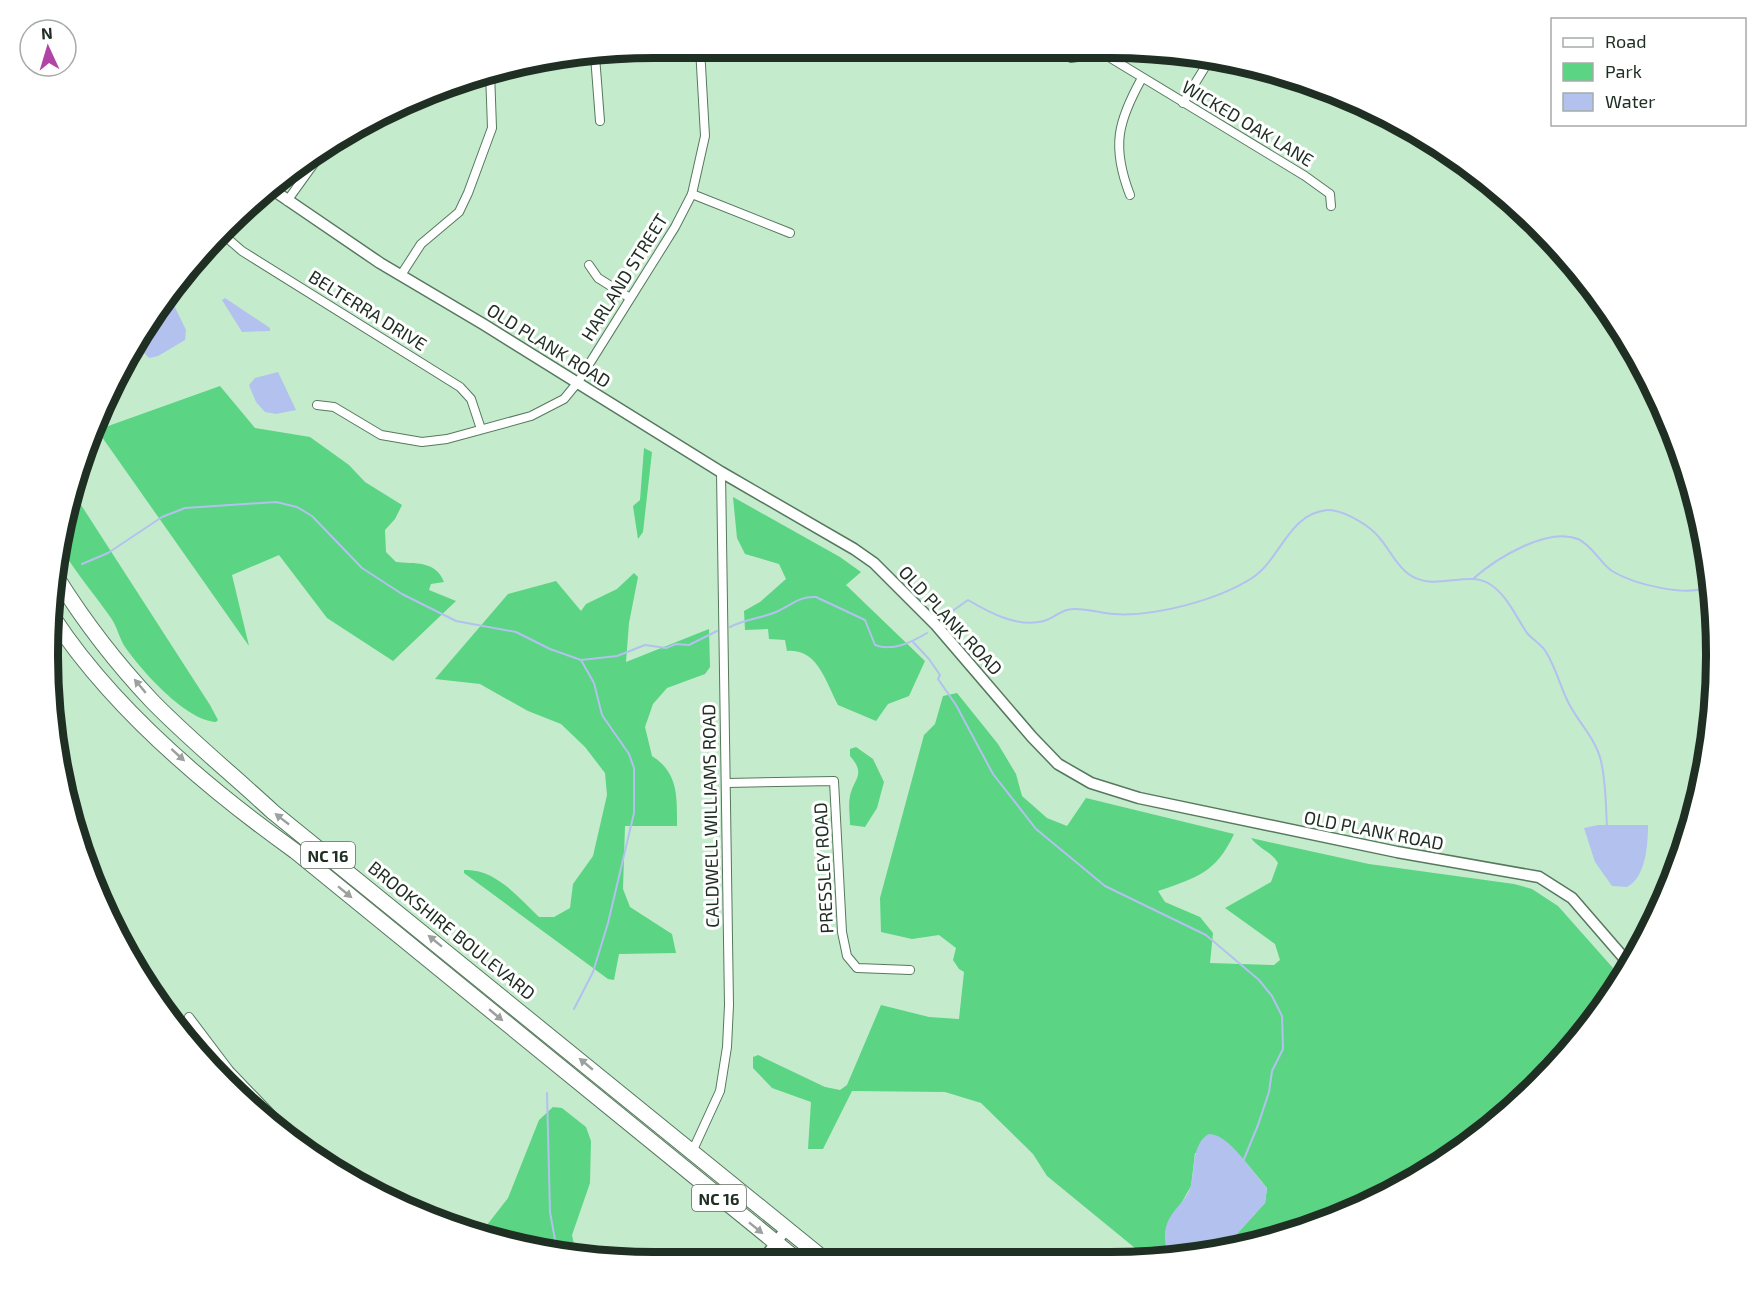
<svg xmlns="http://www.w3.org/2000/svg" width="1764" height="1310" font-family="'Exo 2',sans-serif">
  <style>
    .green { fill: #5bd483 }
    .water { fill: #b3c1ef }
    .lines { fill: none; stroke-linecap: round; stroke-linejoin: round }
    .stream { stroke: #b3c1ef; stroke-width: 2 }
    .street-casing { stroke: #56795e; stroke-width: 10 }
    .secondary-casing { stroke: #56795e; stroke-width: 13 }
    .highway-casing { stroke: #56795e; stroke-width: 17 }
    .street { stroke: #fff; stroke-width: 8 }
    .secondary { stroke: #fff; stroke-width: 10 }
    .highway { stroke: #fff; stroke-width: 15 }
    .oneway { fill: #9ba19c }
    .labels { text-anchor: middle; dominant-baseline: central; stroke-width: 6; stroke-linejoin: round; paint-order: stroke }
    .shield { fill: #fff; stroke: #636d65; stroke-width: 1.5 }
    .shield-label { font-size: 16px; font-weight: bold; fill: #202f23 }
    .street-label { font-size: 18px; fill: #202f23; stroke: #fff }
    .rim { fill: none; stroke: #202f23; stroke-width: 8 }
  </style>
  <rect width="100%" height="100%" fill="#c5ebcd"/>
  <!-- green -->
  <g class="green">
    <path d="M220,386L255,428L310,437L349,465L365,482L402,505L395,519L385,530L386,552L396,562C414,564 436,560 444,582L431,584L429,590L456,601L393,661L327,618L279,555L232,575L249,646L97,430Z"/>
    <path d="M644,448L652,452L643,532L638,539L633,506L640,500Z"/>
    <path d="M74,494L210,705L218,720L216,722C185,720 142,671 125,647C119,638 117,626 111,618C95,595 77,574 62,550L60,537Z"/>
    <path d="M733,497L840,557L861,572L846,585L925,661L909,696L888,704L876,721L838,705C826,683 818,648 787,651L785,640L769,639L768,629L745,630L744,611L760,602L786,579L779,564L745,554L737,538Z"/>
    <path d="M634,573L638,577L629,623L626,662L709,629L710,667L705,674L667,688L653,704L645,727L652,756C679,773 677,798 677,826H625L623,889L630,907L672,934L676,953L619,954L614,980L608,979L464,873V870C495,868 518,897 539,917H554L570,908L573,884L593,856L607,795L605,773L585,747L561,724L528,711L480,684L435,679L508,594L556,581L581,611L586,604L617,589Z"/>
    <path d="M957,693L998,744L1016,774L1022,796L1047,818L1067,826L1086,798L1234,834C1216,873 1196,878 1158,891L1165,902L1200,917L1213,933L1210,963L1274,965L1280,960L1275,944L1225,908L1271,882L1278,863C1272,852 1259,849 1251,838L1369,864L1514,884L1532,889L1558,906L1613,968L1593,1017L1565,1055L1478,1137L1341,1216L1225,1247L1265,1203L1267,1188L1244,1160L1195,1153L1191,1186L1165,1232L1167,1257H1146L1047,1176L1033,1154L981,1103L945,1092L852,1091L823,1149H808L811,1102L772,1088L753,1068V1057L758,1055L825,1087L840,1090L847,1085L881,1005L929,1017L959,1019L964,972L959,969L953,960L956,948L939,935L912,939L881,932L880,898L924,735L935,724L943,696Z"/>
    <path d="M856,747L873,759L884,782L877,808L865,827L850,825C850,816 848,805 850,796C853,779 867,775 850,756V749Z"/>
    <path d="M553,1107L562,1108L586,1127L591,1141L590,1183L572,1235L576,1254L498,1241L469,1230L487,1225L508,1198L539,1120Z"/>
  </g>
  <!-- water -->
  <g class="water">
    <path d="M169,295L186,330L185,340L158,356L149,358L135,344L150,317Z"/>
    <path d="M225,298L270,328V331L242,332L222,300Z"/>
    <path d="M278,372L296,410L276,414L265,412L256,402L249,385L255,378Z"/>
    <path d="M1648,825C1648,844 1646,877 1627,887L1612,886L1595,862L1584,828L1598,825Z"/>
    <path d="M1209,1134C1230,1134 1253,1174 1267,1188L1265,1203L1225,1247L1189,1257H1167C1166,1246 1163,1234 1167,1224C1172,1209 1188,1200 1191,1185C1195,1168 1192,1143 1209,1134Z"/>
  </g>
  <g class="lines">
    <!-- stream -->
    <g class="stream">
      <path d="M82,564L108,553L162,517L185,508L276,502L297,507L312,516L362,568L402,594L456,621L516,632L550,649L581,660L617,656L645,645L666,648L676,644L689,645L717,631"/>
      <path d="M1474,578C1497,558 1547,527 1578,539C1592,545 1600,563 1612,571C1633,584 1688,598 1710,586"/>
      <path d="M944,617L968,600C990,613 1018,628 1044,621C1055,618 1061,609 1073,609C1086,608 1100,613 1114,614C1154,617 1218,600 1252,578C1281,559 1288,514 1327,510C1341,509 1365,523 1375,533C1387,544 1393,561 1406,572C1431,594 1465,570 1488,583C1507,594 1516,617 1527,633C1533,640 1542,645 1546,652C1556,668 1560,686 1568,702C1578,722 1596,739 1601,761C1606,782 1606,807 1607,829"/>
      <path d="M730,627C747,618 760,619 776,612C791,606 798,596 816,597L865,620L875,645C892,652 912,642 927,633"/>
      <path d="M913,642L929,659L940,675L938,679L956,705L993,774L1036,829L1105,886L1206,935L1259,980L1272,996L1282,1016L1283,1049L1272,1071L1269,1092L1258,1125L1244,1159"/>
      <path d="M574,1009L593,972L608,923L634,813V768L629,754L602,715L594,683L581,660"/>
      <path d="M547,1093L550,1212L557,1251"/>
    </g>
    <!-- street casing -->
    <g class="street-casing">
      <g id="street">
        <path d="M595,56L600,121"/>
        <path d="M1071,58L1090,55L1109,57L1305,176L1330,194L1331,206"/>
        <path d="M1183,103L1210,59"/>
        <path d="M692,194L790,233"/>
        <path d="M1130,195C1111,146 1118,121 1142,78"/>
        <path d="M287,201L323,151"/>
        <path d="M220,232L242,251L460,387L471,399L481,429"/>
        <path d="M589,265L598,278L630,298"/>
        <path d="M401,275L421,244L459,212L468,193L492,128L490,72"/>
        <path d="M317,405L334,407L381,435L422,442L447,439L531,416L564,399L578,382L675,227L692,194L705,136L700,48"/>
        <path d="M727,783L834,781L842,932L847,956L857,968L910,970"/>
        <path d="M189,1017L229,1070L299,1143"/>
        <path d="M692,1152L720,1091L727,1047L729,1005L721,472"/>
      </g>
    </g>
    <!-- secondary casing -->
    <g class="secondary-casing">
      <g id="secondary">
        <path d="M273,190L380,263L483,324L721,472L854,549L874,563L936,625L1032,737L1058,764L1091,783L1139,798L1397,852L1539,877L1572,898L1630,965"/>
        <path d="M763,1260L786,1229"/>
      </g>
    </g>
    <!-- highway casing -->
    <g class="highway-casing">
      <g id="highway">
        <path d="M57,578C84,621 117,664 152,701C190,740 233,775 273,812L824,1259"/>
        <path d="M54,619C114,710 207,788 295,851L796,1259"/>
      </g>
    </g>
    <!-- street -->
    <use href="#street" class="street"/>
    <!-- secondary -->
    <use href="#secondary" class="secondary"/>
    <!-- highway -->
    <use href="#highway" class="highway"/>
  </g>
  <!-- one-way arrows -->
  <defs><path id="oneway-solid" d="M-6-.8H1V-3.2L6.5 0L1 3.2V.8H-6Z" transform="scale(1.5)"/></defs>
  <g class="oneway">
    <use href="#oneway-solid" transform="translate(140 686) rotate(-130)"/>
    <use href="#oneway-solid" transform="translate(178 755) rotate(42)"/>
    <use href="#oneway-solid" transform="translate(282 819) rotate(-142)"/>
    <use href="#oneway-solid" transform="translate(345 892) rotate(39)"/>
    <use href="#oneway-solid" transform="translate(435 941) rotate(-141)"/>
    <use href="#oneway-solid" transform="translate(496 1015) rotate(40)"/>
    <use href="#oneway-solid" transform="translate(586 1064) rotate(-140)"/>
    <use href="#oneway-solid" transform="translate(756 1228) rotate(39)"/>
  </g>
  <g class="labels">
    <!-- shield labels -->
    <g class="shield">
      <rect x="301" y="842" width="54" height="26" rx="4.5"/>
      <rect x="692" y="1185" width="54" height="26" rx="4.5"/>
    </g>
    <g class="shield-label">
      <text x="328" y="855">NC 16</text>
      <text x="719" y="1198">NC 16</text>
    </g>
    <!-- street labels -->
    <g class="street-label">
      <text transform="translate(1248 123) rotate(31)">WICKED OAK LANE</text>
      <text transform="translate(624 277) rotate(-58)">HARLAND STREET</text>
      <text transform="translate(368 310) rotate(32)">BELTERRA DRIVE</text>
      <text transform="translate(549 345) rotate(32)">OLD PLANK ROAD</text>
      <text transform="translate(951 620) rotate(47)">OLD PLANK ROAD</text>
      <text transform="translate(710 816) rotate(-91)">CALDWELL WILLIAMS ROAD</text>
      <text transform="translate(1374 830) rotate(11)">OLD PLANK ROAD</text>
      <text transform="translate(823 868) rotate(-93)">PRESSLEY ROAD</text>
      <text transform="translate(452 930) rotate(39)">BROOKSHIRE BOULEVARD</text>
    </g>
  </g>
  <!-- crop -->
  <path d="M0 0H1764V1310H0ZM654 58H1110A596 596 0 0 1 1706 654V656A596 596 0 0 1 1110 1252H654A596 596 0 0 1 58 656V654A596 596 0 0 1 654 58Z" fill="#fff" fill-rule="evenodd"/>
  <path class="rim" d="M654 58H1110A596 596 0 0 1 1706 654V656A596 596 0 0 1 1110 1252H654A596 596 0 0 1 58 656V654A596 596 0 0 1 654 58Z"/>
  <!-- legend -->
  <rect x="1551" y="18" width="195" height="108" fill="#ffffff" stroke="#a6aca7" stroke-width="1.5"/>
  <rect x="1563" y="38" width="30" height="9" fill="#ffffff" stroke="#a6aca7" stroke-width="1.5"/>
  <text x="1605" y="48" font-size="18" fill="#202f23">Road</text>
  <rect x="1563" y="63" width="30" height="18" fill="#5bd483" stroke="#a6aca7" stroke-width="1.5"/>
  <text x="1605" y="78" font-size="18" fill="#202f23">Park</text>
  <rect x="1563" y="93" width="30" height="18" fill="#b3c1ef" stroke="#a6aca7" stroke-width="1.5"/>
  <text x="1605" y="108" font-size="18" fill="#202f23">Water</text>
  <!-- north arrow -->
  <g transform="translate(48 48) rotate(356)"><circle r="28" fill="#ffffff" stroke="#a6aca7" stroke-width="1.5"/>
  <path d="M0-4.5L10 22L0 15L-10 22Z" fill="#b045a6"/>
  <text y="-9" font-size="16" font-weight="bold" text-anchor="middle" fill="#202f23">N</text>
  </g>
</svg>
